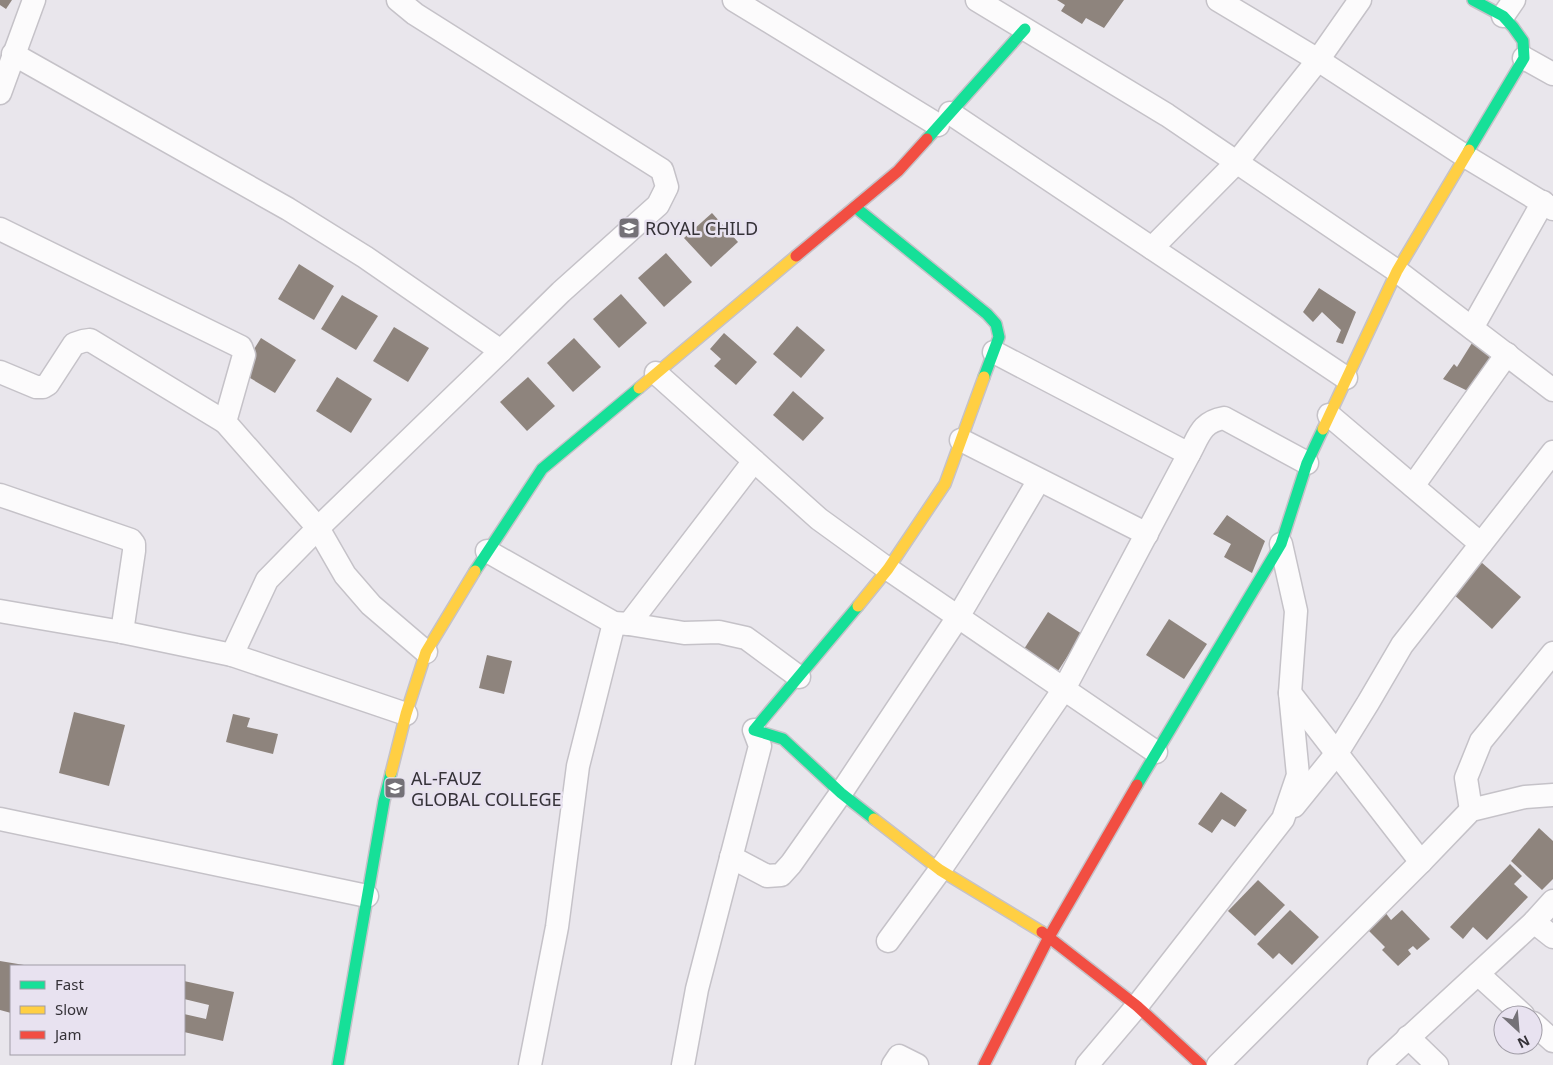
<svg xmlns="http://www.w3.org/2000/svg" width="1553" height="1065" font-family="'Noto Sans',sans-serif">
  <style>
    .building { fill: #8e847d }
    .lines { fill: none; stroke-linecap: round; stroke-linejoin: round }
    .street-casing { stroke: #c5c2c8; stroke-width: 25 }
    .fast-casing { stroke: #c5c2c8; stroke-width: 14 }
    .slow-casing { stroke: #c5c2c8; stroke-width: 14 }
    .jam-casing { stroke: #c5c2c8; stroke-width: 14 }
    .street { stroke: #fcfbfc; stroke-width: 22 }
    .fast { stroke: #16e098; stroke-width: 11 }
    .slow { stroke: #ffcf43; stroke-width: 11 }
    .jam { stroke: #f24e42; stroke-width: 11 }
    .labels { text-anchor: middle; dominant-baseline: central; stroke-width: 5; stroke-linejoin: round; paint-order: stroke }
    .poi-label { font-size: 18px; fill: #353238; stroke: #e8e2f0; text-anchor: start }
  </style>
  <rect width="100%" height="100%" fill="#e9e6ec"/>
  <!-- building -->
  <g class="building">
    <path d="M0,0H12L6,9L0,5Z"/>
    <path d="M1057,0H1124L1104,28L1086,18L1082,24L1061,11L1065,5Z"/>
    <path d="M712,213L738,242L711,267L684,238Z"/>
    <path d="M666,253L692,282L664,307L638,278Z"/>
    <path d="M299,264L334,286L314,320L278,299Z"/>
    <path d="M1319,288L1356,312L1343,344L1336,342L1341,330L1322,312L1313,322L1303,312Z"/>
    <path d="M621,294L647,323L619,348L593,319Z"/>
    <path d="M342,295L378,316L356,350L321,329Z"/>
    <path d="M797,326L825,350L801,378L773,354Z"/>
    <path d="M394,327L429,348L408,382L373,361Z"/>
    <path d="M724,333L757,362L736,385L714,366L721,359L710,349Z"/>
    <path d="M261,338L296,360L275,393L240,372Z"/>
    <path d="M574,338L601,367L573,392L547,363Z"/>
    <path d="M1472,343L1495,360L1472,393L1443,379L1454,364L1457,367Z"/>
    <path d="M337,377L372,399L351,433L316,411Z"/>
    <path d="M528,377L555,406L527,431L500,402Z"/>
    <path d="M793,391L824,418L803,441L773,415Z"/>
    <path d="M1227,515L1265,541L1252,573L1224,557L1231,544L1213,534Z"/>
    <path d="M1481,562L1521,597L1492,629L1452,593Z"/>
    <path d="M1048,612L1082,634L1058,671L1024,649Z"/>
    <path d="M1169,619L1207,644L1184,679L1146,655Z"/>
    <path d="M487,655L512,661L504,694L479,688Z"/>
    <path d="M74,712L125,725L109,786L59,773Z"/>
    <path d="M233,714L250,718L247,727L278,734L273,754L226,742Z"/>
    <path d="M1221,792L1247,810L1235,827L1222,819L1212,833L1198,824Z"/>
    <path d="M1539,828L1553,841V879L1542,890L1511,861Z"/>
    <path d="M1510,864L1522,876L1514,884L1528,897L1487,940L1473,927L1463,939L1450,927Z"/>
    <path d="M1258,880L1285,905L1255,936L1228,911Z"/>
    <path d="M1290,910L1319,937L1292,965L1279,953L1273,959L1257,944Z"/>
    <path d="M1402,910L1430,939L1417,950L1413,946L1408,950L1411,954L1398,966L1382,950L1385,947L1368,930L1385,912L1391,920Z"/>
    <path d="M0,961L24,965L11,966V1013L0,1010Z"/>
    <path d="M184,981L234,992L223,1041L184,1032V1014L206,1019L209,1005L184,999Z"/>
  </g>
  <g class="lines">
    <!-- street casing -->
    <g class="street-casing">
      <g id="street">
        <path d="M734,0L938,125"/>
        <path d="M977,0L1167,115L1397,271L1553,390"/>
        <path d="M1218,0L1318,60L1465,156L1553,209"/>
        <path d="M1503,16L1514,0"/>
        <path d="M13,54L288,209L365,257L501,351"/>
        <path d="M1524,58L1553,74"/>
        <path d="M0,93L34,0"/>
        <path d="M950,113L1346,378"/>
        <path d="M0,229L241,347L244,355L225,422L318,528L345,575L371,605L426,652"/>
        <path d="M1152,248L1237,162L1318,60L1360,0"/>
        <path d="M1472,328L1543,202"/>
        <path d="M994,352L1189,454C1199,436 1201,422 1224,418L1307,463"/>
        <path d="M0,372L36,387H43L48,384L74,344L83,341L90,340L225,422"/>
        <path d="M656,373L819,519L888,569L1156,752"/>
        <path d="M1329,415L1481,544"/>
        <path d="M961,440L1147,534"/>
        <path d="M1413,486L1507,354"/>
        <path d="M0,495L131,540L134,544V551L122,632"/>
        <path d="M487,551L614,623L629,624L684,633L719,632L746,638L799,677"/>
        <path d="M0,611L122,632L232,655L406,714"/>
        <path d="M629,624L754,461"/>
        <path d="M232,655L267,580L318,528L501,351L561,292L658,205L667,187L662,170L415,14L398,0"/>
        <path d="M1290,693L1421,862"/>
        <path d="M1294,806L1337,753L1368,703L1402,645L1553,452"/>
        <path d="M1471,810L1466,778L1481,741L1553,653"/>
        <path d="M0,819L367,896"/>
        <path d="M731,857L767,876L781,875L791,864L841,793L958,617L1039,480"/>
        <path d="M1534,922L1553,937"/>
        <path d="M888,941L940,870L1064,689L1189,454"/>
        <path d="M1478,974L1523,1015"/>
        <path d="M1533,1023L1553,1041"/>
        <path d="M1408,1037L1437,1065"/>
        <path d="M530,1065L557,927L578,766L614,623"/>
        <path d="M683,1065L697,989L760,746L754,730"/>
        <path d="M893,1065L899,1056L917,1065"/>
        <path d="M1087,1065L1137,1006L1283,819L1298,775L1290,693L1296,611L1281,544"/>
        <path d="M1218,1065L1421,862L1471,810L1525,797L1553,795"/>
        <path d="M1379,1065L1534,922L1553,901"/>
      </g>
    </g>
    <!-- fast casing -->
    <g class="fast-casing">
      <g id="fast">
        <path d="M927,139L1025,29"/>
        <path d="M1469,150L1524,58L1523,41L1513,27L1503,16L1473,0"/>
        <path d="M855,207L987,314L996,324L999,337L984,377"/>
        <path d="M475,571L542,469L639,388"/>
        <path d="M858,606L754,730L783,739L841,793L874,819"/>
        <path d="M1137,785L1281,544L1307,463L1323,429"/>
        <path d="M338,1065L384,801L391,773"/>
      </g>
    </g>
    <!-- slow casing -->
    <g class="slow-casing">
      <g id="slow">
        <path d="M639,388L796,256"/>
        <path d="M1323,429L1397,271L1469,150"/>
        <path d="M858,606L888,569L945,484L984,377"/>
        <path d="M391,773L406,714L426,652L475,571"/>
        <path d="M874,819L940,870L1042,932"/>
      </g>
    </g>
    <!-- jam casing -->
    <g class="jam-casing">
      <g id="jam">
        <path d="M796,256L898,171L927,139"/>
        <path d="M1042,932L1137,1006L1201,1065"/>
        <path d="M984,1065L1049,937L1137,785"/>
      </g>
    </g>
    <!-- street -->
    <use href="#street" class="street"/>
    <!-- fast -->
    <use href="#fast" class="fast"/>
    <!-- slow -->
    <use href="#slow" class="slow"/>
    <!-- jam -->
    <use href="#jam" class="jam"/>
  </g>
  <!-- icons -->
  <defs>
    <g id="school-square" transform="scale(1.125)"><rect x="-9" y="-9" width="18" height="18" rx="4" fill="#747177" stroke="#e8e2f0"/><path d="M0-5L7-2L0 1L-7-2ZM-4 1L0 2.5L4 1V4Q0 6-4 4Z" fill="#fff"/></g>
  </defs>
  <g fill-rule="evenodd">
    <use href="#school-square" x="629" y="228"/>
    <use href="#school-square" x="395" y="788"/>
  </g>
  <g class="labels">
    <!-- poi labels -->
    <g class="poi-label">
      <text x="645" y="228">ROYAL CHILD</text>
      <text x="411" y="778">AL-FAUZ<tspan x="411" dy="21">GLOBAL COLLEGE</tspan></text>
    </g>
  </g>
  <!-- legend -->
  <rect x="10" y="965" width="175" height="90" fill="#e8e2f0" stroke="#a09ca6"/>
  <rect x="20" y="981" width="25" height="8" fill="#16e098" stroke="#a09ca6"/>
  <text x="55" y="990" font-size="15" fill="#353238">Fast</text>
  <rect x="20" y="1006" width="25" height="8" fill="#ffcf43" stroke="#a09ca6"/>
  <text x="55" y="1015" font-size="15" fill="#353238">Slow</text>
  <rect x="20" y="1031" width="25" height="8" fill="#f24e42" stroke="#a09ca6"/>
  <text x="55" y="1040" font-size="15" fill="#353238">Jam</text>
  <!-- north arrow -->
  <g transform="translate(1518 1030) rotate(154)"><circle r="24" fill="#e8e2f0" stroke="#a09ca6"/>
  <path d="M0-4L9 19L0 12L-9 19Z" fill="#747177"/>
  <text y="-8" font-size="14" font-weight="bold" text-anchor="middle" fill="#353238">N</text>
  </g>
</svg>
